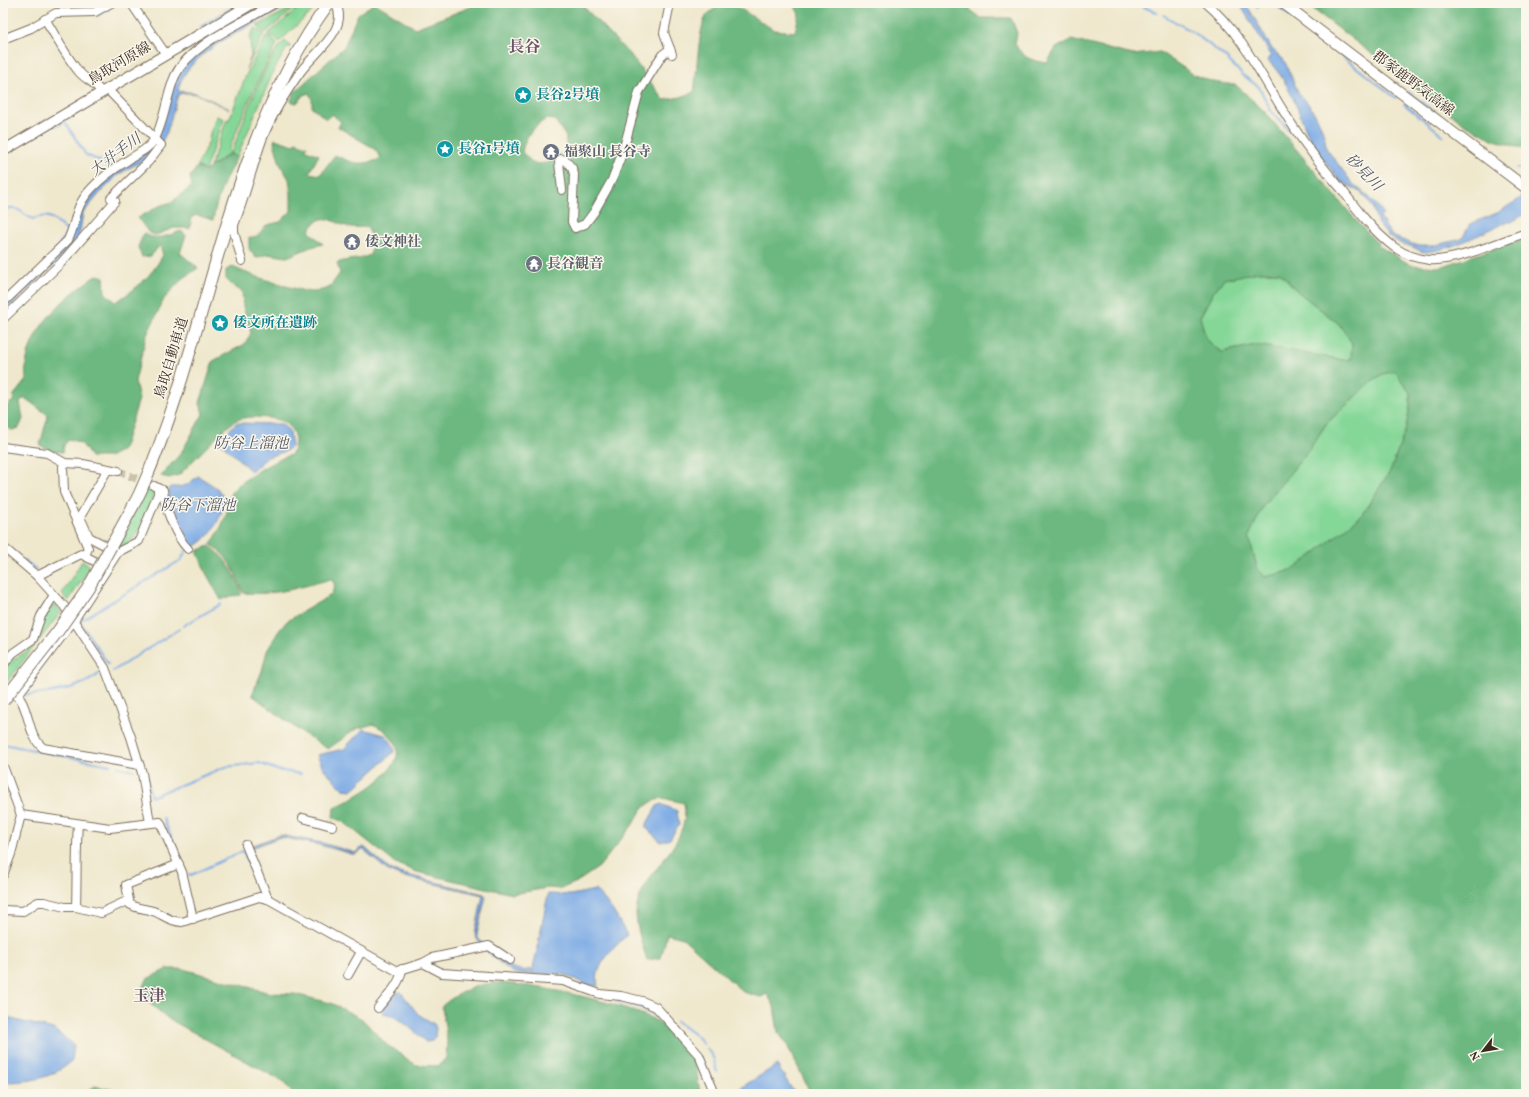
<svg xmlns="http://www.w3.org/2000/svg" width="1529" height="1097" font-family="Vollkorn,'Noto Serif JP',serif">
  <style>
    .green { fill: #85d798; stroke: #60805b }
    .forest { fill: #6cb880; stroke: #54714f; fill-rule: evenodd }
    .water { fill: #7baae5; stroke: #5b6a82 }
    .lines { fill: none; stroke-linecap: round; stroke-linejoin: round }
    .stream { stroke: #7baae5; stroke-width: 2 }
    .minor-tunnel { stroke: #cbc2aa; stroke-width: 8; stroke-dasharray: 8 4; stroke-linecap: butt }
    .minor-casing { stroke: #7a6c5b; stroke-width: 10 }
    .major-casing { stroke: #7a6c5b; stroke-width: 12 }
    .highway-casing { stroke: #7a6c5b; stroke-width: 13 }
    .minor { stroke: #fff; stroke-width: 8 }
    .major { stroke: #fff; stroke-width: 10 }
    .highway { stroke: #fff; stroke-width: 11 }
    .highway-bridge-casing { stroke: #7a6c5b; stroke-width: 13; stroke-linecap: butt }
    .highway-bridge { stroke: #fff; stroke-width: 11 }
    .labels { text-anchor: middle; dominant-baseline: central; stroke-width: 3; stroke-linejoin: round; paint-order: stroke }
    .street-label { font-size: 14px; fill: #3b2a1e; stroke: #fbf7ec }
    .culture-label { font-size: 14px; font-weight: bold; fill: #0d838f; stroke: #fbf7ec; text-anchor: start }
    .worship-label { font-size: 14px; font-weight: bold; fill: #5b616d; stroke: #fbf7ec; text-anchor: start }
    .water-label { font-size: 15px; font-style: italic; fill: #515764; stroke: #fbf7ec }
    .quarter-label { font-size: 16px; font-weight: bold; fill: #695466; stroke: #fbf7ec }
  </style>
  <rect width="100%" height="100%" fill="#fbf7ec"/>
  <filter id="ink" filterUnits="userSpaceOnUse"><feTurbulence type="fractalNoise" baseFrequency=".025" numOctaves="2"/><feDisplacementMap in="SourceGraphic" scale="8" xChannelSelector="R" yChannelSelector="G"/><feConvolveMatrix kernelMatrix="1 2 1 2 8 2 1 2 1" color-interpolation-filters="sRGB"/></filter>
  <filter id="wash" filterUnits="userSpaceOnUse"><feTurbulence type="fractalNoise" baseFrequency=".012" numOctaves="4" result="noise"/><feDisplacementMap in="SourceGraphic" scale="16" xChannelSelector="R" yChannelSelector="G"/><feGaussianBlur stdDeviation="0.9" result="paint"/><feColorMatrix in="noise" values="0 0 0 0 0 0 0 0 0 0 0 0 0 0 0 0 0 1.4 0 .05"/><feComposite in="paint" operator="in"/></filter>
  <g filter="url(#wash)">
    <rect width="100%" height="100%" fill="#efe8cd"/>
    <!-- green -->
    <g class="green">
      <path d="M301,3L265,33L257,26Z"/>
      <path d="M304,3H321L279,42L268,34Z"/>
      <path d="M255,28L264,34L246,69L251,56L250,36Z"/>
      <path d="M267,35L277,44C258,78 243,114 229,150L231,153C241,130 266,54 285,41L291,47L287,48L274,70L237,157L230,153L210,167L227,119L229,120L247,73Z"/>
      <path d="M217,116L224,119L205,170L197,166L209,141L210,133Z"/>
      <path d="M1258,272H1280L1297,291L1339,324L1352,343L1351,359L1343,360L1256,345L1222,352C1205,342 1205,335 1200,317L1214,291L1224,279Z"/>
      <path d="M1395,371L1410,393V406L1406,428L1391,470L1361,516L1296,568L1283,573L1265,577L1257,568L1249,536L1263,506L1309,450L1326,424L1373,380L1383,374Z"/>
      <path d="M148,488H152L154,492C149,509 139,549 115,546Z"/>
      <path d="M82,561L88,564L89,569L69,600H67L62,594Z"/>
      <path d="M56,605L61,612L7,682L3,679C3,659 23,657 35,644C41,637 41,628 43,620C45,616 49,611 51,607Z"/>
    </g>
    <!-- forest -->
    <g class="forest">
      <path d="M375,3L415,28L471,7L474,3H580L631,56L664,100L681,97L694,92C697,75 698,27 707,15C712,9 724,3 731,3L774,30L795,32L799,14L793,3H961L981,18H1011L1017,33L1015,44C1023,58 1030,60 1047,63L1056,48L1071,40L1133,55L1160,52L1194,75L1213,82L1236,85L1264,111L1360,225L1382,248L1411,265L1440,267L1526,238V1094H811L786,1043L778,1032L774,1006L767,994L761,997L743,992L683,938L667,934L661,958L647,960C643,946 633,920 637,906C645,868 692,845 684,803L663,798L653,801L643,808L631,827L599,867L577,882L560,889L548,888L512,894L417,872L395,863L345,823L333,817L334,808C354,798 385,781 396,760C398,756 397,749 397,745L384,730L373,724L356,729L328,749L301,732L252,695L262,671L267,651L278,632L287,621L331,595L335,585L331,579C301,587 274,596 243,593C238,576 227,553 210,544C217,538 226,517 228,508C229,503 229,497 231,493C236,483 279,457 291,455C296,445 297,437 290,427C284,420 277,419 268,418C258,417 247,416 237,420C227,424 190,465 179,475L169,478L161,476L181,453L203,414L200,403L213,361L245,344L251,333L243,306L242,291L234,287L226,279V270L233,267C243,273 303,293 314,292C319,291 324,289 329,288L340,273L337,263C350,258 357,261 370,255L373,243L368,227C362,227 355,228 349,227C331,222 323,209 309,231L323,244L311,247L287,257L267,254L256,258L249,249V238L257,236L267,225L280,222L291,211V194L289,179L280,164L274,142L275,139L294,145L296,142L307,146L306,150L319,155L309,173L320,175L335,155C354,164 360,166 381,159L375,149L338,127L341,122L332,114L326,119L312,107V99L309,93L303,95L297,103L291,102L293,93L344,47L358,14ZM546,119L555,120L566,137V150L548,163L534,164L522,152C525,135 533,128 546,119ZM1258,272H1280L1297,291L1339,324L1352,343L1351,359L1343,360L1256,345L1222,352C1205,342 1205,335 1200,317L1214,291L1224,279ZM1395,371L1410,393V406L1406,428L1391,470L1361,516L1296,568L1283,573L1265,577L1257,568L1249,536L1263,506L1309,450L1326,424L1373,380L1383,374Z"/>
      <path d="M1305,3H1526V150L1492,139L1460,121Z"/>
      <path d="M230,154L237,157C225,178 217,197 213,220L197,215L192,217L190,228H174L156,235L149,233L138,218L159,206L172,202L192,186L190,177L197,167L205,171Z"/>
      <path d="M181,231L186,235L180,253L198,268L181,280L164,299L146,337L135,381L139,399L123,450L109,457H91L82,444L70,439L64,445L63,452L50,451L40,445L48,415L26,399H22L20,402L23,419L19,428L12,430L3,425C3,418 5,403 13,402L14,395L26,380C21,334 63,298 97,275L104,277L105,293L116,302C137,288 151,277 163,255L160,245L151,256L142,257L138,247L144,233C155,242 169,235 181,231Z"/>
      <path d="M209,546C222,552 241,581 241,595L231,596L221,600L206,573L197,551Z"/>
      <path d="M167,969H183L270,993L294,994L331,1003L362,1019L387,1045L416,1065L438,1066L446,1058L447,1040L442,1006C456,994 474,984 494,983C527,982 644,1006 667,1028C674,1034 691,1053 694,1061C698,1071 698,1084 700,1094H293L284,1082L169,1019L149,1003L143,989L147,979Z"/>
      <path d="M95,1086L128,1093L130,1094H83Z"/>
    </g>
    <!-- water -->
    <g class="water">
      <path d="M280,3H292C261,23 184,50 178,91L195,93L229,109C215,103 192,87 178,95L167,132L161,143L142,161L119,174L100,193L83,213L79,237L66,253L3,315V306L58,255L78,213L96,188L152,146L177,77L184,66L199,51L231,30Z"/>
      <path d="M1239,3H1244L1248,7L1272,49L1284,60L1299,94C1312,105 1326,130 1326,148L1353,184L1369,197L1382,211L1383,214L1380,218L1392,236L1418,246H1431L1462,239L1470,224L1497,213L1524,196H1526V213L1512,222H1507C1481,233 1453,250 1425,252C1418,252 1412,244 1405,246L1388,236L1378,224L1373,208L1367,199L1359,191L1340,181L1308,140L1309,137C1298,111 1288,78 1267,60L1271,55Z"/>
      <path d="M236,423L282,424L290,433L292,446L286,451L268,457L251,471L219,441Z"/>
      <path d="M198,476L217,488L225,499C222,517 211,539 193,547L189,545C181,530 163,505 170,487H178L187,485Z"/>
      <path d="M363,729L385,735L391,742L395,751L352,790L343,789L323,768L317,755L344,749Z"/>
      <path d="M661,804L677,811L679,825L670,839L661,842L645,827L657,806Z"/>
      <path d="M280,835L322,843L356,853L362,847H364L389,869L399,873L484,894L486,896L477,934L478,938C490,950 514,977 531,969V974C526,974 520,975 515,973C505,968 475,944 475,933L483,895L400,876L388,871L363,849L355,855L320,845L280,837L252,848L251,846Z"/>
      <path d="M595,890C609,902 618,919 627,935C614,948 593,966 598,986L588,985L562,974L557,976L532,974L548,894L571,895Z"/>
      <path d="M400,991L418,1014L434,1024L436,1028L435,1037L432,1041L426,1042C413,1031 401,1017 383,1013L382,1010C387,1004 393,994 400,991Z"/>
      <path d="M3,1014L15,1020L53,1029L74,1045L72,1061C52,1079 29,1082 3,1082Z"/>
      <path d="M777,1065L795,1094H731Z"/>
    </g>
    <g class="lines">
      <!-- stream -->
      <g class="stream">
        <path d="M1136,3L1157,13"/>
        <path d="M1273,3L1328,46"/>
        <path d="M112,7L118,3"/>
        <path d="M1257,7L1261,3"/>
        <path d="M1163,15L1193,32L1224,56L1244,76L1259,87L1271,111L1293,134"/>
        <path d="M97,16L109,9"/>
        <path d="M200,27L240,3"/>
        <path d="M1334,50L1396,98"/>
        <path d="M1408,92L1468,138"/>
        <path d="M1404,104L1444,136"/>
        <path d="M65,122L86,155L107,164"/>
        <path d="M53,126L60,125L65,120"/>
        <path d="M1517,168L1526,169"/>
        <path d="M3,210C18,203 22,215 33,219C54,212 53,221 67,231"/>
        <path d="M60,243L66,234"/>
        <path d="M24,560L36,569"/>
        <path d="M80,621L181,560L186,551"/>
        <path d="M80,622L108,664"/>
        <path d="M183,626L221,604"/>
        <path d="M113,671L179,629"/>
        <path d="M26,695C51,693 84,689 102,671"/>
        <path d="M3,744L110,765"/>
        <path d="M118,767L134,770"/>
        <path d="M147,772L151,797L225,767L259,763L277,770L301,774"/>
        <path d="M163,818L182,862"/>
        <path d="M189,874L191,875L243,851L260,892"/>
        <path d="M616,1001L640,1007L661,1018"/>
        <path d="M676,1021L699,1038L703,1044"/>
        <path d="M707,1049L713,1057L717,1072"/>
      </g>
    </g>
  </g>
  <g filter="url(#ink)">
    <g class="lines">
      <!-- minor-tunnel -->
      <path class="minor-tunnel" d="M118,471L148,483"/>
      <!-- minor casing -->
      <g class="minor-casing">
        <g id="minor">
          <path d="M131,3L165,53"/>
          <path d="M670,3L664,33L672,54"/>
          <path d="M1206,3C1246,37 1266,87 1295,129C1309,151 1326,171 1343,191C1358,211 1374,232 1394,247C1404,254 1418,259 1430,260C1456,262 1500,241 1526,233"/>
          <path d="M45,19C57,38 66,57 80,73C87,81 94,81 101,92"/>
          <path d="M3,39L31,28L56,13L95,12L111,3"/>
          <path d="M562,190L559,162L561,159L565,160L572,168L574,174L572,222L575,228L585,224L594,212L612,180L623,151L639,92L662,55L670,49"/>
          <path d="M242,261L234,232V225C245,197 252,168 262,140C271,116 286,92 301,71C315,52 351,28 335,3"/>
          <path d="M3,303L68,240C78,219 73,208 92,188C102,177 115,168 128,160C137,154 149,149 154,140C164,124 167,93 175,76C190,43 246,22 275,3"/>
          <path d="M3,319L61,263L115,201L111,198L148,162L161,145L107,89"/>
          <path d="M3,447L47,453L65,463L83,464L118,471"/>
          <path d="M63,467L64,492L88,548L85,556"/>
          <path d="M108,469L80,517L89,537L114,550"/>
          <path d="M159,489L163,490C165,508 175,536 188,549"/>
          <path d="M3,547L37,576L64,606L105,668L131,737L142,773L150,823"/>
          <path d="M37,576L81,554L106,567"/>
          <path d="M3,665L13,653L33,639L41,616L54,595"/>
          <path d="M3,685C9,690 19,695 22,702C30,718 29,736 43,748L139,765"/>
          <path d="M17,696L74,620L118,552L139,541L158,494V488L154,486"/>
          <path d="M3,766L21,815L11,854L3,875"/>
          <path d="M21,815L110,828L160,822L182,872L193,919"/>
          <path d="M303,818L332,826"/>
          <path d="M246,845L268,899"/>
          <path d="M127,902C134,909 144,908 153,911C165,915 167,921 182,922L259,897L268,899L397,971L423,963L442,973L563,981L600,994L621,996L642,1001L656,1007L699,1055L715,1094"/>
          <path d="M76,907C77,879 76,852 78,824"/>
          <path d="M3,910L23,911L38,902H44L65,907H76L101,913L129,900L126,885L179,864"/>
          <path d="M423,963L432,958L489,946L510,960"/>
          <path d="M348,975L361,952"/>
          <path d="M378,1008C387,996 400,985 402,969"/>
        </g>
      </g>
      <!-- major casing -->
      <g class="major-casing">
        <g id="major">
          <path d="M1283,3L1526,188"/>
          <path d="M3,151L253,3"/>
        </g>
      </g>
      <!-- highway casing -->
      <g class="highway-casing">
        <path id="highway" d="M121,528C128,515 136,502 142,488C212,329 224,146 329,3"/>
      </g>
      <!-- minor -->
      <use href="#minor" class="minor"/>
      <!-- major -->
      <use href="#major" class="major"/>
      <!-- highway -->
      <use href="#highway" class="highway"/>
      <!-- highway-bridge casing -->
      <g class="highway-bridge-casing">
        <path id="highway-bridge" d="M3,701L58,631L88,588L121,528"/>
      </g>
      <!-- highway-bridge -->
      <use href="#highway-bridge" class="highway-bridge"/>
    </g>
  </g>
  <!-- icons -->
  <defs>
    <g id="sight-disc" transform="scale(0.9)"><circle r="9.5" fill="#0f9aa8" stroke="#fbf7ec"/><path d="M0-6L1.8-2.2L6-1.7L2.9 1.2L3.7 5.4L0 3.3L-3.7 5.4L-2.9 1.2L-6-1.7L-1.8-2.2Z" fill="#fff"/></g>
    <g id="temple-disc" transform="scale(0.9)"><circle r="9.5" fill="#6b7280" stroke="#fbf7ec"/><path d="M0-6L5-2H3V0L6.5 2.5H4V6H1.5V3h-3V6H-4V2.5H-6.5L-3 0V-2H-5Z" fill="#fff"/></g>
  </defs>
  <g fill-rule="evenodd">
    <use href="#sight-disc" x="523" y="95"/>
    <use href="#sight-disc" x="445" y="149"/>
    <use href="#temple-disc" x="551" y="152"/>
    <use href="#temple-disc" x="352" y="242"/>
    <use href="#temple-disc" x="534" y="264"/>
    <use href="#sight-disc" x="220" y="323"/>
  </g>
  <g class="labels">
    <!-- street labels -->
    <g class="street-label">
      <text transform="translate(120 64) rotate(-31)">鳥取河原線</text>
      <text transform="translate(1413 84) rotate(37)">郡家鹿野気高線</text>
      <text transform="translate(172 358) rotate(-73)">鳥取自動車道</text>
    </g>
    <!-- culture labels -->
    <g class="culture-label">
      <text x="536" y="95">長谷2号墳</text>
      <text x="458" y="149">長谷1号墳</text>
      <text x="233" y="323">倭文所在遺跡</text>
    </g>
    <!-- worship labels -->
    <g class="worship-label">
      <text x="564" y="152">福聚山 長谷寺</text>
      <text x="365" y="242">倭文神社</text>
      <text x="547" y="264">長谷観音</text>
    </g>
    <!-- water labels -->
    <g class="water-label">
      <text transform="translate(116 156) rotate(-37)">大井手川</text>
      <text transform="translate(1363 173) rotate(46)">砂見川</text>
      <text x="251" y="444">防谷上溜池</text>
      <text x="198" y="506">防谷下溜池</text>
    </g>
    <!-- quarter labels -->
    <g class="quarter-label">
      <text x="524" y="48">長谷</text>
      <text x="149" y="997">玉津</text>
    </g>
  </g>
  <!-- margin -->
  <rect width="1529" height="1097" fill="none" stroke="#fbf7ec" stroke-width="16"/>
  <!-- north arrow -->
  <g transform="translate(1483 1051) rotate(239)" stroke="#fbf7ec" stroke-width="3" paint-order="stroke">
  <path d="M0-3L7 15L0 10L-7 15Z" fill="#3b2a1e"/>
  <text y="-6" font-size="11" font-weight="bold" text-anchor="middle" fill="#3b2a1e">N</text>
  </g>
</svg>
